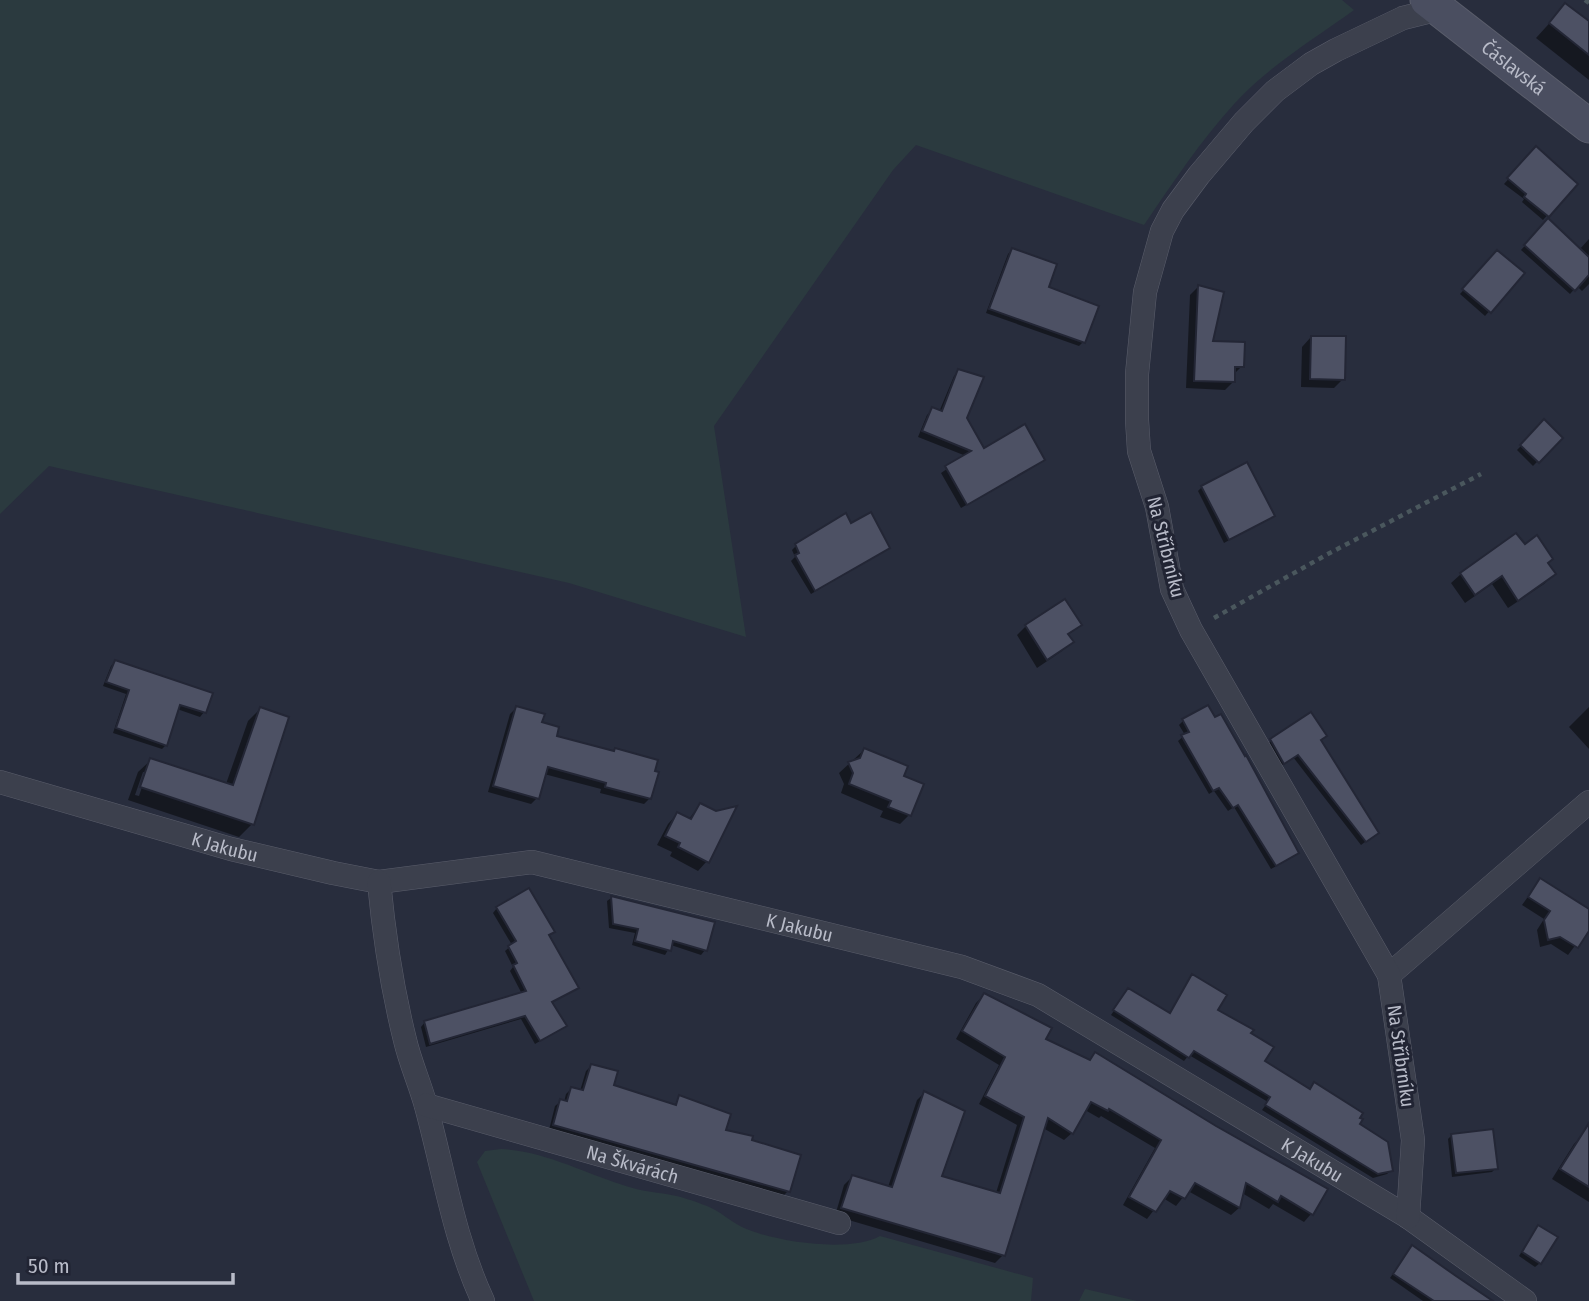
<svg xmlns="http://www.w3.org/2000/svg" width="1589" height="1301" font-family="'Fira Sans Condensed',sans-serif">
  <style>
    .green { fill: #2b3a3f }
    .shadow { fill: #0007; fill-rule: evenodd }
    .building { fill: #4d5164; stroke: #232635; stroke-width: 2 }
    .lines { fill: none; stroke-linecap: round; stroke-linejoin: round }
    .street-casing { stroke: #5a5d6b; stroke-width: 24 }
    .secondary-casing { stroke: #5a5d6b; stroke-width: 35 }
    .path { stroke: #4a575d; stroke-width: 4.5; stroke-dasharray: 5 5; stroke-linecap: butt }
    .street { stroke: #3c404d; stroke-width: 23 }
    .secondary { stroke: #4a4e60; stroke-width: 33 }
    .labels { text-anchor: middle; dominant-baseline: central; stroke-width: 6; stroke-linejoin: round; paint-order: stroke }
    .street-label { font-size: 19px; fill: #b8bbc8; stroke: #212433 }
  </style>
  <rect width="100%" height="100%" fill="#282d3d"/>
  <!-- green -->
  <g class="green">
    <path d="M0,0H1342L1354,10C1314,39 1269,66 1235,103C1201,140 1172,184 1144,225L916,145L893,170L714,426L746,637L569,583L49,466L0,514Z"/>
    <path d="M501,1149C545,1151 586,1174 629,1187C641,1191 654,1192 666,1194C680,1196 694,1201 707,1206C720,1211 731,1222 744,1228C776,1242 849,1253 880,1236L1033,1278L1031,1301H534L477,1162L485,1151Z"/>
    <path d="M1085,1289L1137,1301H1079Z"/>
  </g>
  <!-- shadow -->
  <g class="shadow">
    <path d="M1566,5L1589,23V80L1536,38Z"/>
    <path d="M1536,149L1576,184L1543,220L1522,202L1524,199L1504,184Z"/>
    <path d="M1548,220L1579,250L1589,239V284L1582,291L1577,286L1570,294L1521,250Z"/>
    <path d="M1012,250L1047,288L1083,342L1079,346L986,313L1008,254Z"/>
    <path d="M1498,252L1523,273L1485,316L1460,294Z"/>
    <path d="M1198,287L1211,343L1242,366L1233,375V382L1225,390L1186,388L1190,295Z"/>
    <path d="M1311,337L1343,379L1334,388L1301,387L1302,347Z"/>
    <path d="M959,371L965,418L983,450L1043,459L1038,464L961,508L941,473L966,456L918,437L927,415L932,410L939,412L954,376Z"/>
    <path d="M1544,422L1560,438L1533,466L1517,450Z"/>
    <path d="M1202,487L1273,516L1224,543L1198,491Z"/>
    <path d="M850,525L888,548L811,594L791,561L795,557L792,550L796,546Z"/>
    <path d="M1524,546L1546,564L1554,574L1544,584L1508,608L1492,584L1465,603L1451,583L1461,574Z"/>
    <path d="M1080,625L1071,633V629L1060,637L1071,642L1062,651L1037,668L1017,635L1026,626Z"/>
    <path d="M115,662L204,712L200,717L177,709L166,745L162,749L113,733L126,694L103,686L111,666Z"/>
    <path d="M1589,707V749L1569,727Z"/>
    <path d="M516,708L540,724L554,737L650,798L644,804L600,793L601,789L544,774L537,798L531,804L488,792L510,714Z"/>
    <path d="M260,709L252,824L239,837L128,800L138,772L151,760L226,784L248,721ZM143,772H147L139,796L135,795Z"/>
    <path d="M1183,721L1244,758L1297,853L1293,857L1271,869L1234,807L1228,811L1214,791L1209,794L1178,741L1185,735L1179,725Z"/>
    <path d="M1271,741H1320L1373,836L1361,845L1293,757L1279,767L1267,745Z"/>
    <path d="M864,750L902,777L909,815L900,824L880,817L883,811L841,793L844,784L839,773Z"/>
    <path d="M700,805L707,861L698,871L670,856L672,852L657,845L668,824L677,814L688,820Z"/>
    <path d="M1540,880L1589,911V927L1568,955L1551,944L1540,947L1537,930L1544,919L1522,905Z"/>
    <path d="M611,898L684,915L705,950L701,955L671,945L665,955L632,945L635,933L609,928L607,901Z"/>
    <path d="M497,908L547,936L577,987L551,1003L565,1026L535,1044L521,1019L426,1047L421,1027L425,1022L522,994L510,971L513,967L505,951L512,945L493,913Z"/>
    <path d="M1192,976L1216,1010L1249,1034L1263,1062L1358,1125L1391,1170L1387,1174L1373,1178L1262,1110L1268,1102L1189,1055L1184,1061L1111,1015L1128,990L1169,1014Z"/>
    <path d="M984,995L1044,1040L1089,1061L1095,1054L1215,1127L1326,1190L1311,1214L1304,1222L1273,1204L1269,1209L1242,1193L1239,1208L1231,1215L1188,1191L1176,1206L1163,1198L1147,1219L1123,1205L1155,1148L1101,1116L1099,1118L1085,1110L1072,1133L1064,1140L1043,1128L1003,1255L995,1263L835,1216L844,1185L852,1177L888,1187L917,1100L924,1093L940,1177L996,1193L1017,1125L979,1104L999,1065L956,1039L976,1003Z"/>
    <path d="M591,1066L612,1086L674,1106L680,1097L724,1131L788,1191L783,1196L549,1130L555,1106L561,1101L564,1102L566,1094L571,1089L580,1091L586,1071Z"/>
    <path d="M1452,1135L1496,1168L1492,1172L1452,1177L1448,1139Z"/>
    <path d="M1583,1135L1589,1139V1202L1552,1179L1574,1144Z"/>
    <path d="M1534,1232L1540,1263L1535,1267L1519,1256Z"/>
    <path d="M1408,1252L1489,1301H1423L1390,1278Z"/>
  </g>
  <!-- building -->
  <g class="building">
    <path d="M1565,3L1589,21V55L1549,23Z"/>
    <path d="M1536,146L1578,184L1549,217L1524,197L1526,194L1507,178Z"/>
    <path d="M1548,218L1589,257V275L1575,291L1524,245Z"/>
    <path d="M1012,248L1057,264L1049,287L1099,306L1085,343L989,309Z"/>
    <path d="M1497,250L1525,273L1491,313L1462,289Z"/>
    <path d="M1198,285L1224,292L1213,341L1245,342L1244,367H1235V382L1194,381Z"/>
    <path d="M1311,336H1346L1345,380L1310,379Z"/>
    <path d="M958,369L984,377L967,418L984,448L1025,424L1045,460L967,505L945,466L971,451L922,431L932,407L942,411Z"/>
    <path d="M1544,419L1563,438L1539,463L1520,445Z"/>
    <path d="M1247,462L1275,516L1229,540L1201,486Z"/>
    <path d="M871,512L890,548L815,591L795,555L799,553L795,544L846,513L851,523Z"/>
    <path d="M1516,533L1525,544L1537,535L1553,559L1548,563L1556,574L1518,601L1502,576L1475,595L1460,573Z"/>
    <path d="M1065,599L1082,625L1068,634L1074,642L1047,660L1025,625Z"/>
    <path d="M115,660L213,693L206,713L180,705L167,746L116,728L129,690L106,682Z"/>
    <path d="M1208,705L1215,717L1221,714L1245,756L1246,755L1299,853L1276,866L1238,805L1233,808L1219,788L1213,791L1181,735L1189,732L1182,719Z"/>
    <path d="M516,706L545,714L542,722L559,727L557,736L614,751L615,748L658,760L655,771L659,772L651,799L605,787L606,783L548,767L539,799L493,786Z"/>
    <path d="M260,707L289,717L254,825L140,787L150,758L233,785Z"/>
    <path d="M1311,712L1327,736L1321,740L1379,833L1366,842L1298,755L1284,764L1270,739Z"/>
    <path d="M864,748L908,766L904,776L924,784L911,816L888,807L891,801L849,784L853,773L848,762L860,758Z"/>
    <path d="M700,803L716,811L737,806L709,863L678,847L680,843L665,836L677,812L691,819Z"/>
    <path d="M1540,878L1589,909V931L1578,948L1560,937L1548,940L1544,920L1550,911L1528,897Z"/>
    <path d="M529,888L555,932L549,935L579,988L552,1002L567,1026L540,1041L525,1016L430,1044L424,1021L526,991L513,965L517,963L508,946L516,941L496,907Z"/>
    <path d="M611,896L715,922L707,951L673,941L671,951L635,941L638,929L613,924Z"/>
    <path d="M1192,974L1227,995L1218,1010L1254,1030L1251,1033L1274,1047L1265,1061L1310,1089L1314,1082L1363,1113L1360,1118L1363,1119L1360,1124L1388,1142L1393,1171L1378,1174L1265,1105L1270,1097L1194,1051L1189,1058L1113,1010L1128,988L1170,1013Z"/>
    <path d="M984,993L1052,1028L1046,1039L1090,1060L1095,1052L1216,1126L1328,1189L1313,1215L1281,1196L1278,1202L1246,1183L1240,1208L1195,1183L1185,1199L1170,1191L1156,1212L1129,1197L1161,1140L1109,1109L1108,1111L1091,1102L1073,1134L1048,1118L1005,1256L841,1208L852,1175L892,1187L924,1091L965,1111L942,1176L1000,1193L1024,1117L985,1096L1005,1057L962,1031Z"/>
    <path d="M591,1064L618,1071L614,1085L676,1105L679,1095L731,1114L726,1130L753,1136L752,1140L801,1155L790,1192L553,1125L560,1099L567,1101L571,1087L583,1090Z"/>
    <path d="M1589,1123V1187L1560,1169Z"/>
    <path d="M1493,1129L1498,1169L1456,1173L1451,1134Z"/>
    <path d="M1538,1225L1558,1237L1541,1264L1522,1252Z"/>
    <path d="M1412,1245L1456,1276L1493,1301H1434L1393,1274Z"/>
  </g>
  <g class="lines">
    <!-- street casing -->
    <g class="street-casing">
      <g id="street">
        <path id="s1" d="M0,782L231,849L333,873L379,882L532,862L962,967L1038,995L1408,1217L1525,1301"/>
        <path d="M379,882C384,935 392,988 405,1040C410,1062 420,1084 426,1106C444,1172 454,1239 483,1301"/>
        <path d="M1389,975L1589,802"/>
        <path id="s2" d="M426,1105L839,1223"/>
        <path d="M1408,1217L1413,1140L1389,975L1191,630L1172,589L1157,507L1139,451L1137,420V374L1145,292L1162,231L1173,210L1199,175L1244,122L1275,91L1311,64L1336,50L1403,18L1439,9"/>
      </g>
    </g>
    <!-- secondary casing -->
    <g class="secondary-casing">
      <g id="secondary">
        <path id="s3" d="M1427,0L1589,126"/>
      </g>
    </g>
    <!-- path -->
    <g class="path">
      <path d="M1585,0L1589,3"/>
      <path d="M1214,618L1326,555L1481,474"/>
    </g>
    <!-- street -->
    <use href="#street" class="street"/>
    <!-- secondary -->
    <use href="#secondary" class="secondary"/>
  </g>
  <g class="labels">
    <!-- street labels -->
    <g class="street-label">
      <text stroke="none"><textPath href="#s3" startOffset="110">Čáslavská</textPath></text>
      <text transform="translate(1166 547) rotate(76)">Na Stříbrníku</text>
      <text stroke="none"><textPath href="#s1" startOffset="234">K Jakubu</textPath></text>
      <text stroke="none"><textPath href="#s1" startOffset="822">K Jakubu</textPath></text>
      <text transform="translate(1401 1056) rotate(82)">Na Stříbrníku</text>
      <text stroke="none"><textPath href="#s1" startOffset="1390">K Jakubu</textPath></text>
      <text stroke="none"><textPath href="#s2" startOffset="215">Na Škvárách</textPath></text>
    </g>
  </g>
  <!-- scale -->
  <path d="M18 1273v10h215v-10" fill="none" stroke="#b8bbc8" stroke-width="3.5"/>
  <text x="28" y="1273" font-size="21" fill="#b8bbc8" stroke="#212433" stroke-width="5" paint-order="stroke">50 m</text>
</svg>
